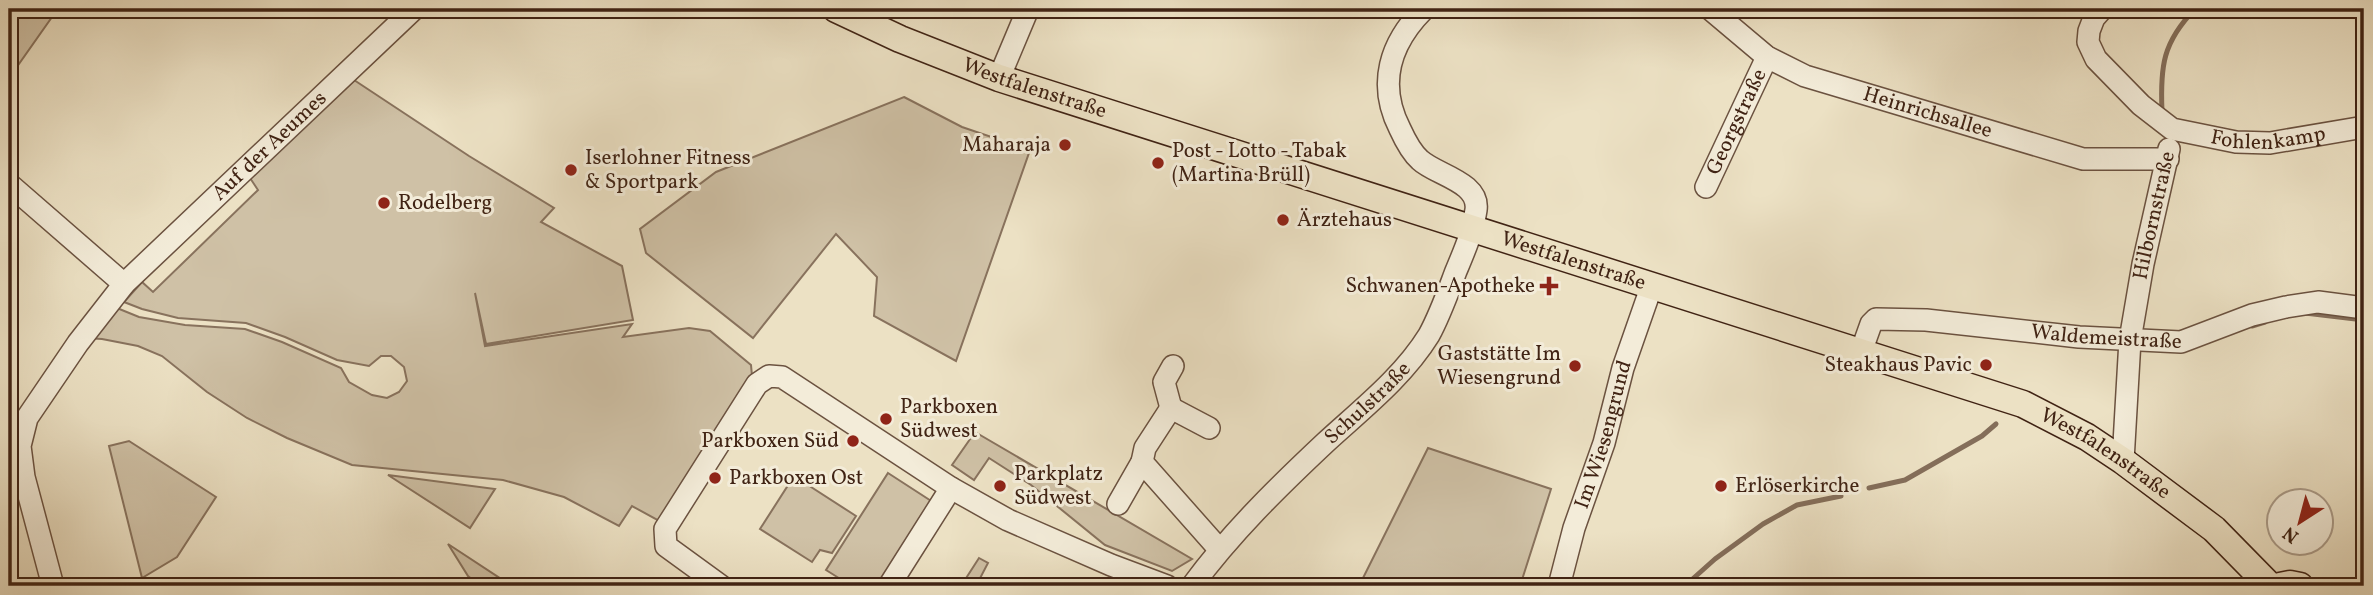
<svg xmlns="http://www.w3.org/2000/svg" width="2373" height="595" font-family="Vollkorn,serif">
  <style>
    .green { fill: #cfc1a6; stroke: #88725d; stroke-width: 2 }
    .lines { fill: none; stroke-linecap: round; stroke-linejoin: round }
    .stream { stroke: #846e5a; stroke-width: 5 }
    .minor-casing { stroke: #6b5240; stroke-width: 24 }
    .major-casing { stroke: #402314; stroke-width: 29 }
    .minor { stroke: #f3ecd9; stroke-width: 21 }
    .major { stroke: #ece1c4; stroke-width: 26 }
    .poi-dot { fill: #8f2418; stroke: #f3ecd9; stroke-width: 2.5 }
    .labels { text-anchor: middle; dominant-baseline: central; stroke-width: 6; stroke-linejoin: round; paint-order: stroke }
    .street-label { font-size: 21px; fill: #402314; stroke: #f3ecd9 }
    .poi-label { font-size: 21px; fill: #402314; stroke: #f3ecd9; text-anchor: start }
  </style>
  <rect width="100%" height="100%" fill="#ece1c4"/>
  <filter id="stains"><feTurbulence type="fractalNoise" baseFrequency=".00286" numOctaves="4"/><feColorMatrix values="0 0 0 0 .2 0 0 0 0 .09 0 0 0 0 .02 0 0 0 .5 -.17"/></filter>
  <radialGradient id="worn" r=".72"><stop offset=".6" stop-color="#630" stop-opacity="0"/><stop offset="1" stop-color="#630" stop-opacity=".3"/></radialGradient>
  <!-- green -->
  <g class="green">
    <path d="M9,9H41L52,17L9,78Z"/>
    <path d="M351,78L469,156L554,208L541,222L622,266L633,320L486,344L475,293L485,346L632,324L623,337L689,328L710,331L751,365L752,376L661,522L632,506L619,526L564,497L503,480L352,465L287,438L247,418L207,392L162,356L138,346L102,339L86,338L112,306L139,317L185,325L245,329L282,342L341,368L349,382L372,395L387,398L399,392L407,381L404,367L391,356H381L369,366L337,360L285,337L246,323L178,318L142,309L124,302L142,282L153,292L258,190L250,178Z"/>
    <path d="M904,97L962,127L1030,150L956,361L874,316L877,277L836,234L753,338L646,253L640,229L716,172Z"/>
    <path d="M975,432L1192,559L1172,571L1105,545L1031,485L989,458L974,480L952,465Z"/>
    <path d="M129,441L216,497L177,557L142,578L109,446Z"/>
    <path d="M1428,448L1551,489L1520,586H1359Z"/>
    <path d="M888,473L942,508L889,586H839L842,580L826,570Z"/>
    <path d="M388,475L495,489L470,528Z"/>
    <path d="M794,476L856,516L832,553L820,550L812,562L760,529Z"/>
    <path d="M448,544L512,586H480L468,576Z"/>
    <path d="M979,558L988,563L976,586H961Z"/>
  </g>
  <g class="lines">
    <!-- stream -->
    <g class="stream">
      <path d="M2162,111C2160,66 2163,42 2195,9"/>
      <path d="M2305,313L2364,320"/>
      <path d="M2252,326L2265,322"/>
      <path d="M1869,488L1905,480L1982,436L1996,424"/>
      <path d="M1680,586L1687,584L1715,559L1763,524L1797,505L1841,496"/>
    </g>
    <!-- minor casing -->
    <g class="minor-casing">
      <g id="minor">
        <path id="s1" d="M1710,9L1767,57L1805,76L2083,159H2168"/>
        <path id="s2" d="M2102,9L2094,18L2089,31L2088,42L2096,59L2141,105L2172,129L2236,142L2270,143L2364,127"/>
        <path d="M999,78L1028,9"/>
        <path d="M9,184L124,284"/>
        <path id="s3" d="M1706,187L1767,57"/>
        <path id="s4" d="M1861,352L1871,324L1876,319L1926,320L2079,337L2181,342L2252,315L2286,307L2318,302L2364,308"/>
        <path d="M1171,408L1164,382L1173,366"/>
        <path d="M1209,428L1171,408L1145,448L1142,462L1219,549"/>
        <path id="s5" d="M2123,461L2130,340L2143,264L2169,149"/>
        <path d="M1118,504L1142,462"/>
        <path id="s6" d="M53,586L24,477L20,446L27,418L78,343L124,284L414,9"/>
        <path d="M721,586L666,546L665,529L757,384L769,376L782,377L951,488L1008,520L1111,565L1167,586"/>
        <path d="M889,586L951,488"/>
        <path id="s7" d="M1192,586C1231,533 1278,487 1326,442C1362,409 1403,377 1429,335C1440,315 1448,292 1456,271C1464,252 1473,231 1476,210C1480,182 1436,175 1420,160C1411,152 1405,140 1400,129C1377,84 1390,43 1424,9"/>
        <path id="s8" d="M1559,586L1574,528L1604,443L1623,368L1652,285"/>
      </g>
    </g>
    <!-- major casing -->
    <g class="major-casing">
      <g id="major">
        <path id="s9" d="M836,9L900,39L999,78L2023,404L2087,437L2123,461L2214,529L2270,586"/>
        <path d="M2280,586L2290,584L2300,586"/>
      </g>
    </g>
    <!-- minor -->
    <use href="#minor" class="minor"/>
    <!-- major -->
    <use href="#major" class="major"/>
  </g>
  <!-- markers -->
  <g class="poi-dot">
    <circle cx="1065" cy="145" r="7"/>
    <circle cx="1158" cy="163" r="7"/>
    <circle cx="571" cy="170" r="7"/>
    <circle cx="384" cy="203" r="7"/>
    <circle cx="1283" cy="220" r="7"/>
    <path d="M1545.5 275.5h7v7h7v7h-7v7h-7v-7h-7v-7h7z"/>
    <circle cx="1986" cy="365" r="7"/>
    <circle cx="1575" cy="366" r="7"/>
    <circle cx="886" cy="419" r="7"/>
    <circle cx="853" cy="441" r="7"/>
    <circle cx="715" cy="478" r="7"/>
    <circle cx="1000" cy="486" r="7"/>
    <circle cx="1721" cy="486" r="7"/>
  </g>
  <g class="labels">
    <!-- street labels -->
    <g class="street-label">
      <text stroke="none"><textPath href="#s9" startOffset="214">Westfalenstraße</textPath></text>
      <text stroke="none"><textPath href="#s1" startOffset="245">Heinrichsallee</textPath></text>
      <text stroke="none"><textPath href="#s3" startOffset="72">Georgstraße</textPath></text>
      <text stroke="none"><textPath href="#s2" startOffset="257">Fohlenkamp</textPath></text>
      <text stroke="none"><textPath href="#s6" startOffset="539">Auf der Aeumes</textPath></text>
      <text stroke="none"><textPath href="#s5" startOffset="248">Hilbornstraße</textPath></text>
      <text stroke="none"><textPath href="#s9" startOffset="780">Westfalenstraße</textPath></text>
      <text stroke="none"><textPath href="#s4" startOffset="268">Waldemeistraße</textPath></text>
      <text stroke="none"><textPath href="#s7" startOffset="254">Schulstraße</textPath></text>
      <text stroke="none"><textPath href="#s8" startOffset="158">Im Wiesengrund</textPath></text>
      <text stroke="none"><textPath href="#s9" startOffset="1348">Westfalenstraße</textPath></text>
    </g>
    <!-- poi labels -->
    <g class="poi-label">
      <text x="1051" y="145" text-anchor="end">Maharaja</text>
      <text x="1172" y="151">Post - Lotto - Tabak<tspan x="1172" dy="24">(Martina Brüll)</tspan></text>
      <text x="585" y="158">Iserlohner Fitness<tspan x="585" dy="24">&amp; Sportpark</tspan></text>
      <text x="398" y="203">Rodelberg</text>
      <text x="1297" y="220">Ärztehaus</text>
      <text x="1535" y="286" text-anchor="end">Schwanen-Apotheke</text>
      <text x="1561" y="354" text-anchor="end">Gaststätte Im<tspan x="1561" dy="24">Wiesengrund</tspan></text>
      <text x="1972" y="365" text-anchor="end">Steakhaus Pavic</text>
      <text x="900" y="407">Parkboxen<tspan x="900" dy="24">Südwest</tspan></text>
      <text x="839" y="441" text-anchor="end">Parkboxen Süd</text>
      <text x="1014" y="474">Parkplatz<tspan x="1014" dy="24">Südwest</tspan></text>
      <text x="729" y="478">Parkboxen Ost</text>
      <text x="1735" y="486">Erlöserkirche</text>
    </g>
  </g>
  <!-- margin -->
  <rect width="2373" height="595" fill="none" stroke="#ece1c4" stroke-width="35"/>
  <rect x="10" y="10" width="2352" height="574" fill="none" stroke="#402314" stroke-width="3.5"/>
  <rect x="18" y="18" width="2338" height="560" fill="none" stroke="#402314" stroke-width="2"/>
  <!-- north arrow -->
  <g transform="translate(2300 522) rotate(216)"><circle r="33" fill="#f3ecd9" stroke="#ab9c8a" stroke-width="2"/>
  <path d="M0-5L12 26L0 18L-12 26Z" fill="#8f2418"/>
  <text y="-10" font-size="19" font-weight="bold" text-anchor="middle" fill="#402314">N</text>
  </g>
  <rect width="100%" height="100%" filter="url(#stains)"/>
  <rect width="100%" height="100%" fill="url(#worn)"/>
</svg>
